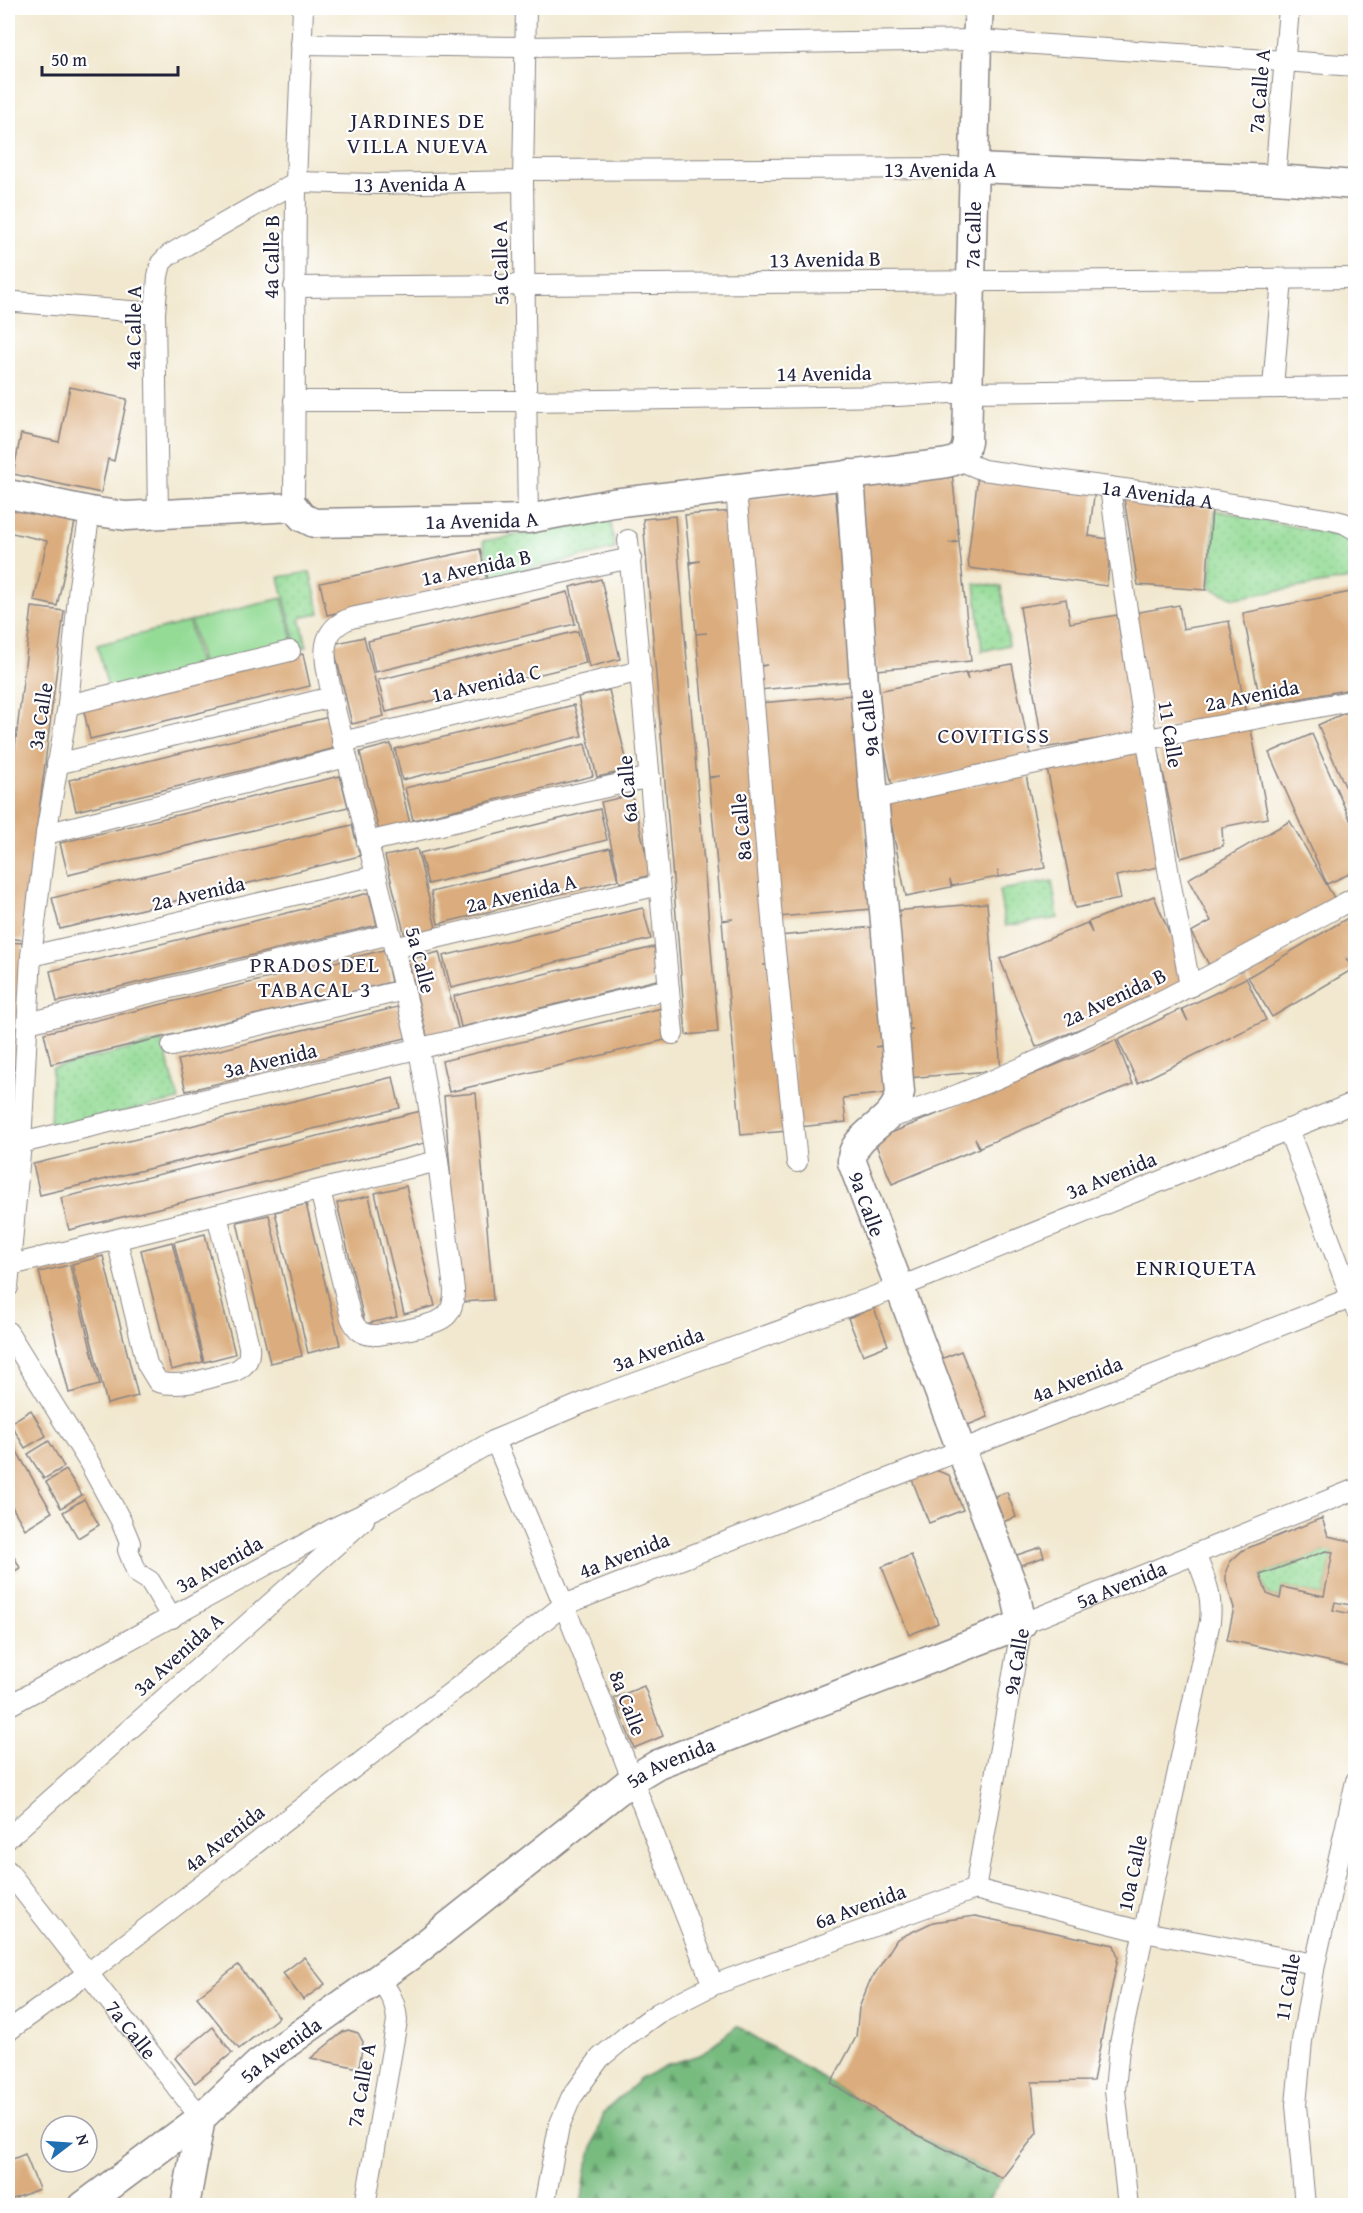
<svg xmlns="http://www.w3.org/2000/svg" width="1363" height="2213" font-family="'Gentium Book Plus',serif">
  <style>
    .grass { fill: url(#grass-dots); stroke: #5b7e68; stroke-width: 1.5 }
    .forest { fill: url(#forest-firs); stroke: #4c6e5d; stroke-width: 1.5 }
    .pitch { fill: #94db96; stroke: #5b7e68; stroke-width: 1.5 }
    .building { fill: #dbad7e; fill-rule: evenodd }
    .lines { fill: none; stroke-linecap: round; stroke-linejoin: round }
    .street-casing { stroke: #8a8585; stroke-width: 22 }
    .secondary-casing { stroke: #8a8585; stroke-width: 31 }
    .street { stroke: #fff; stroke-width: 20 }
    .secondary { stroke: #fff; stroke-width: 28 }
    .labels { text-anchor: middle; dominant-baseline: central; stroke-width: 4.5; stroke-linejoin: round; paint-order: stroke }
    .street-label { font-size: 21px; fill: #22223b; stroke: #fff }
    .neighbourhood-label { font-size: 22px; letter-spacing: 1.5px; fill: #22223b; stroke: #fff }
  </style>
  <defs>
    <pattern id="grass-dots" width="8" height="8" patternUnits="userSpaceOnUse" patternTransform="scale(1.5)"><rect width="8" height="8" fill="#94db96"/><path d="M2 2h.1M6 6h.1" fill="none" stroke="#7fbc82" stroke-width="1.8" stroke-linecap="round"/></pattern>
    <pattern id="forest-firs" width="22" height="20" patternUnits="userSpaceOnUse" patternTransform="scale(1.5)"><rect width="22" height="20" fill="#77bb7f"/><path d="M5 1l3.5 6h-7zM16 11l3.5 6h-7z" fill="#619869"/></pattern>
  </defs>
  <rect width="100%" height="100%" fill="#fff"/>
  <filter id="ink" filterUnits="userSpaceOnUse"><feTurbulence type="fractalNoise" baseFrequency=".0167" numOctaves="2"/><feDisplacementMap in="SourceGraphic" scale="12" xChannelSelector="R" yChannelSelector="G"/><feConvolveMatrix kernelMatrix="1 2 1 2 8 2 1 2 1" color-interpolation-filters="sRGB"/></filter>
  <filter id="wash" filterUnits="userSpaceOnUse"><feTurbulence type="fractalNoise" baseFrequency=".008" numOctaves="4" result="noise"/><feDisplacementMap in="SourceGraphic" scale="24" xChannelSelector="R" yChannelSelector="G"/><feGaussianBlur stdDeviation="1.35" result="paint"/><feColorMatrix in="noise" values="0 0 0 0 0 0 0 0 0 0 0 0 0 0 0 0 0 1.4 0 .05"/><feComposite in="paint" operator="in"/></filter>
  <g filter="url(#wash)">
    <rect width="100%" height="100%" fill="#f1e8cf"/>
    <!-- grass -->
    <g class="grass">
      <path d="M1215,510L1348,538L1355,554V578L1235,598L1210,588Z"/>
      <path d="M610,518L615,549L491,578L483,541Z"/>
      <path d="M310,572L320,613L300,618L307,647L297,649L279,577Z"/>
      <path d="M975,583L1001,587L1009,645L982,651Z"/>
      <path d="M1052,881L1058,918L1005,926L999,890Z"/>
      <path d="M162,1041L179,1100L50,1128L52,1068Z"/>
      <path d="M1326,1551L1333,1552L1324,1596L1282,1587L1280,1599L1267,1594L1260,1575Z"/>
    </g>
    <!-- forest -->
    <path class="forest" d="M737,2026L910,2131L1002,2178L986,2205L581,2206L586,2170L604,2112L640,2079L667,2065L702,2054Z"/>
    <!-- pitch -->
    <g class="pitch">
      <path d="M282,598L294,644L203,667L191,621Z"/>
      <path d="M189,622L200,668L109,692L97,645Z"/>
    </g>
    <g id="blocks">
      <!-- building -->
      <g class="building">
        <path d="M70,387L127,399L114,461L108,459L101,493L13,474L21,434L59,442Z"/>
        <path d="M952,471L959,541L949,543L959,542L971,661L877,670L858,480Z"/>
        <path d="M978,474L1095,489L1089,536L1108,539L1110,553L1107,586L969,568L968,559Z"/>
        <path d="M835,491L854,681L759,690L757,667L767,665L757,666L741,500Z"/>
        <path d="M1124,498L1212,508L1206,590L1138,585Z"/>
        <path d="M8,502L76,517L57,606L34,601L47,541L8,532Z"/>
        <path d="M732,511L773,964L763,965H773L788,1131L741,1135L722,921L733,919L722,920L709,778L720,776L709,777L696,634L707,633L696,634L690,563L700,561L690,562L685,515Z"/>
        <path d="M675,516L718,1032L686,1035L643,519Z"/>
        <path d="M480,549L487,580L327,615L320,583Z"/>
        <path d="M601,579L620,659L589,667L570,587Z"/>
        <path d="M1356,591V688L1261,706L1243,613Z"/>
        <path d="M568,592L575,624L375,672L368,641Z"/>
        <path d="M1066,599L1070,623L1117,615L1136,733L1043,748L1020,607Z"/>
        <path d="M1179,605L1183,629L1229,621L1246,715L1153,731L1133,613Z"/>
        <path d="M32,607L64,611L23,940L8,938V805Z"/>
        <path d="M578,631L586,663L386,712L378,680Z"/>
        <path d="M364,637L384,716L352,724L333,644Z"/>
        <path d="M303,654L310,686L90,739L83,707Z"/>
        <path d="M1012,664L1031,757L892,785L873,692L965,673L968,680L966,673Z"/>
        <path d="M609,690L629,770L597,777L578,697Z"/>
        <path d="M853,695L872,909L778,917L759,703Z"/>
        <path d="M574,705L582,736L402,780L395,749Z"/>
        <path d="M1356,708V811L1318,725Z"/>
        <path d="M329,717L336,748L76,811L69,780Z"/>
        <path d="M1250,724L1268,818L1222,827L1223,846L1181,858L1157,743Z"/>
        <path d="M1312,734L1356,833V871L1327,884L1269,753Z"/>
        <path d="M391,744L410,824L379,832L360,752Z"/>
        <path d="M585,744L593,776L413,820L405,788Z"/>
        <path d="M1140,749L1163,866L1116,876L1121,899L1075,908L1047,768Z"/>
        <path d="M1026,775L1045,868L999,877L998,870V877L952,886L950,880L951,887L906,896L887,803Z"/>
        <path d="M340,776L348,807L68,875L60,843Z"/>
        <path d="M632,795L651,875L620,883L601,802Z"/>
        <path d="M600,809L607,840L428,884L420,853Z"/>
        <path d="M1290,821L1337,903L1214,974L1191,932L1211,921L1188,879Z"/>
        <path d="M352,825L360,856L60,929L52,898Z"/>
        <path d="M610,848L618,880L438,924L431,892Z"/>
        <path d="M417,849L436,928L405,936L385,856Z"/>
        <path d="M369,893L377,925L57,1002L50,971Z"/>
        <path d="M1154,896L1190,983L1036,1047L1000,959L1087,923L1092,933L1088,922Z"/>
        <path d="M987,903L1001,1070L907,1078L903,1031L913,1029L903,1030L893,911Z"/>
        <path d="M643,908L651,939L451,988L443,956Z"/>
        <path d="M1356,913V968L1354,969L1346,958L1353,969L1272,1017L1248,977Z"/>
        <path d="M872,927L885,1045L875,1047L885,1046L890,1093L843,1098L846,1122L799,1127L779,936Z"/>
        <path d="M8,942L23,943L17,1067H8Z"/>
        <path d="M654,947L661,979L461,1027L454,996Z"/>
        <path d="M384,950L391,982L51,1064L44,1033Z"/>
        <path d="M439,952L459,1032L428,1040L408,960Z"/>
        <path d="M1246,978L1266,1020L1138,1083L1118,1040L1181,1009L1188,1021L1182,1009Z"/>
        <path d="M398,1007L406,1038L186,1091L178,1060Z"/>
        <path d="M662,1008L669,1039L449,1092L442,1061Z"/>
        <path d="M1116,1040L1133,1084L980,1147L975,1138L979,1148L892,1184L874,1140Z"/>
        <path d="M8,1075L17,1076L13,1117L8,1116Z"/>
        <path d="M393,1077L400,1108L40,1195L33,1164Z"/>
        <path d="M476,1093L493,1300L461,1302L444,1096Z"/>
        <path d="M421,1111L429,1142L69,1230L61,1198Z"/>
        <path d="M8,1125H13L9,1150H8Z"/>
        <path d="M406,1186L435,1306L404,1314L375,1193Z"/>
        <path d="M369,1196L397,1317L365,1324L337,1203Z"/>
        <path d="M306,1204L340,1345L308,1353L275,1212Z"/>
        <path d="M269,1215L302,1356L270,1363L237,1222Z"/>
        <path d="M205,1234L235,1354L204,1362L174,1242Z"/>
        <path d="M172,1242L203,1362L171,1370L141,1250Z"/>
        <path d="M103,1256L138,1396L107,1404L72,1264Z"/>
        <path d="M70,1265L100,1385L69,1393L39,1272Z"/>
        <path d="M874,1308L888,1345L863,1355L848,1318Z"/>
        <path d="M961,1351L988,1417L963,1427L936,1361Z"/>
        <path d="M31,1410L46,1436L25,1448L10,1423Z"/>
        <path d="M8,1436L52,1512L25,1529L8,1500Z"/>
        <path d="M49,1441L64,1467L44,1479L28,1454Z"/>
        <path d="M932,1469L949,1475L963,1510L929,1523L911,1477Z"/>
        <path d="M66,1470L82,1495L61,1508L46,1482Z"/>
        <path d="M1007,1492L1016,1517L1000,1523L991,1498Z"/>
        <path d="M84,1499L99,1525L78,1538L63,1512Z"/>
        <path d="M1322,1518L1328,1536L1356,1542V1606L1335,1602L1333,1610L1356,1615V1667L1227,1640L1234,1608L1226,1581V1571L1230,1562L1243,1550ZM1326,1551L1333,1552L1324,1596L1282,1587L1280,1599L1267,1594L1260,1575Z"/>
        <path d="M8,1544L20,1568L8,1575Z"/>
        <path d="M1041,1547L1044,1557L1015,1567L1011,1557Z"/>
        <path d="M911,1555L938,1623L909,1635L882,1567Z"/>
        <path d="M644,1686L663,1736L634,1748L614,1698Z"/>
        <path d="M975,1916L1114,1945L1118,1957L1093,2081L1032,2082L1037,2133L1002,2178L910,2131L831,2083L856,2037L859,2008L869,1983L897,1939L933,1922Z"/>
        <path d="M304,1957L325,1984L303,2000L283,1973Z"/>
        <path d="M238,1965L279,2017L239,2049L197,1997Z"/>
        <path d="M213,2027L232,2053L195,2083L175,2058Z"/>
        <path d="M348,2030L358,2033L363,2042L359,2068L311,2058L343,2032Z"/>
        <path d="M25,2154L39,2189L8,2201V2161Z"/>
      </g>
    </g>
  </g>
  <g filter="url(#ink)">
    <use href="#blocks" fill-opacity="0" stroke="#8a8585" stroke-width="1.5"/>
    <g class="lines">
      <!-- street casing -->
      <g class="street-casing">
        <g id="street">
          <path d="M526,8L523,181L528,519"/>
          <path d="M301,44L525,47L977,40L1356,66"/>
          <path d="M524,170L973,168"/>
          <path d="M1275,179L1289,8"/>
          <path d="M294,287L1356,278"/>
          <path d="M16,302L155,313"/>
          <path d="M1273,387L1282,279"/>
          <path d="M294,401H526L897,396L968,392L1356,387"/>
          <path id="s1" d="M959,460L983,470L1221,502L1332,520L1344,523L1356,530"/>
          <path d="M1110,487C1127,617 1147,746 1169,875C1176,913 1184,950 1190,987"/>
          <path d="M736,489L773,931L797,1162"/>
          <path d="M294,507L296,182L303,8"/>
          <path id="s2" d="M158,515L155,313L158,276L161,263L169,255L296,182L376,184L523,181"/>
          <path d="M628,540L673,1034"/>
          <path d="M68,705L290,651"/>
          <path d="M342,742L641,671"/>
          <path d="M57,764L332,697"/>
          <path d="M876,798L1147,739L1356,700"/>
          <path d="M46,834L346,757"/>
          <path d="M367,842L650,777"/>
          <path d="M394,948L659,885"/>
          <path d="M31,956L376,876"/>
          <path d="M28,1023L390,934"/>
          <path d="M172,1046L404,990"/>
          <path d="M884,1120C910,1111 937,1104 962,1093C1098,1038 1227,967 1356,897"/>
          <path d="M1288,1129L1356,1310"/>
          <path d="M21,1143L669,989"/>
          <path d="M320,1190L351,1318C357,1331 363,1336 378,1335C395,1331 434,1327 446,1316C453,1309 454,1299 454,1290L438,1161L419,1049L332,697C327,665 313,632 351,618L631,558"/>
          <path d="M117,1240L147,1364L158,1382C182,1389 211,1377 235,1371C247,1365 250,1359 249,1346L217,1215"/>
          <path d="M11,1265L438,1161"/>
          <path d="M8,1287L21,1143L31,956L46,834L68,705L79,586L90,511"/>
          <path d="M8,1332L89,1462L121,1521L130,1543L128,1550L137,1573L150,1581L172,1618"/>
          <path d="M495,1440L564,1605L713,1985"/>
          <path d="M8,1706L336,1527L380,1506L495,1440L597,1397L898,1288L1356,1102"/>
          <path d="M8,1838L364,1520"/>
          <path id="s3" d="M8,1871L201,2118"/>
          <path id="s4" d="M975,1889L1022,1624L1356,1489"/>
          <path d="M8,2031L87,1974L564,1605L1356,1296"/>
          <path d="M365,2206L397,2021C396,2003 390,1992 378,1978"/>
          <path d="M544,2206L559,2126L571,2098L600,2058L629,2034L658,2013L713,1985L975,1889L1144,1932L1315,1964"/>
          <path d="M1128,2206L1115,2090L1119,2048L1210,1621C1213,1594 1205,1579 1195,1554"/>
          <path d="M1305,2206L1296,2105L1302,2041L1315,1964L1356,1781"/>
        </g>
      </g>
      <!-- secondary casing -->
      <g class="secondary-casing">
        <g id="secondary">
          <path d="M973,168L1275,179L1356,185"/>
          <path id="s5" d="M8,494L90,511L126,516L294,507L302,517L314,523L528,519L613,503L941,464C957,462 964,458 967,442L977,40L979,8"/>
          <path id="s6" d="M83,2206L201,2118L258,2064L414,1953L633,1779L658,1764L1022,1624L1015,1592L852,1162C850,1133 896,1124 900,1092L864,684L850,474"/>
          <path d="M185,2206L201,2118"/>
        </g>
      </g>
      <!-- street -->
      <use href="#street" class="street"/>
      <!-- secondary -->
      <use href="#secondary" class="secondary"/>
    </g>
  </g>
  <g class="labels">
    <!-- street labels -->
    <g class="street-label">
      <text transform="translate(1259 91) rotate(-85)">7a Calle A</text>
      <text x="940" y="169">13 Avenida A</text>
      <text stroke="none"><textPath href="#s2" startOffset="524">13 Avenida A</textPath></text>
      <text stroke="none"><textPath href="#s5" startOffset="1190">7a Calle</textPath></text>
      <text transform="translate(271 257) rotate(-89)">4a Calle B</text>
      <text transform="translate(825 259) rotate(-1)">13 Avenida B</text>
      <text transform="translate(500 263) rotate(-91)">5a Calle A</text>
      <text transform="translate(133 328) rotate(-89)">4a Calle A</text>
      <text transform="translate(824 373) rotate(-1)">14 Avenida</text>
      <text stroke="none"><textPath href="#s1" startOffset="202">1a Avenida A</textPath></text>
      <text stroke="none"><textPath href="#s5" startOffset="482">1a Avenida A</textPath></text>
      <text transform="translate(476 567) rotate(-12)">1a Avenida B</text>
      <text transform="translate(486 683) rotate(-13)">1a Avenida C</text>
      <text transform="translate(1252 695) rotate(-11)">2a Avenida</text>
      <text transform="translate(40 716) rotate(-81)">3a Calle</text>
      <text transform="translate(868 723) rotate(-96)">9a Calle</text>
      <text transform="translate(1171 734) rotate(81)">11 Calle</text>
      <text transform="translate(627 789) rotate(-95)">6a Calle</text>
      <text transform="translate(741 827) rotate(-95)">8a Calle</text>
      <text transform="translate(198 893) rotate(-13)">2a Avenida</text>
      <text transform="translate(521 893) rotate(-13)">2a Avenida A</text>
      <text transform="translate(421 960) rotate(76)">5a Calle</text>
      <text transform="translate(1114 997) rotate(-25)">2a Avenida B</text>
      <text transform="translate(270 1060) rotate(-13)">3a Avenida</text>
      <text transform="translate(1111 1175) rotate(-22)">3a Avenida</text>
      <text transform="translate(867 1204) rotate(70)">9a Calle</text>
      <text transform="translate(658 1349) rotate(-20)">3a Avenida</text>
      <text transform="translate(1077 1379) rotate(-21)">4a Avenida</text>
      <text transform="translate(624 1555) rotate(-21)">4a Avenida</text>
      <text transform="translate(219 1564) rotate(-29)">3a Avenida</text>
      <text stroke="none"><textPath href="#s4" startOffset="376">5a Avenida</textPath></text>
      <text transform="translate(178 1654) rotate(-42)">3a Avenida A</text>
      <text stroke="none"><textPath href="#s4" startOffset="231">9a Calle</textPath></text>
      <text transform="translate(628 1703) rotate(69)">8a Calle</text>
      <text stroke="none"><textPath href="#s6" startOffset="738">5a Avenida</textPath></text>
      <text transform="translate(224 1838) rotate(-38)">4a Avenida</text>
      <text transform="translate(1132 1873) rotate(-78)">10a Calle</text>
      <text transform="translate(860 1906) rotate(-20)">6a Avenida</text>
      <text transform="translate(1287 1987) rotate(-80)">11 Calle</text>
      <text stroke="none"><textPath href="#s3" startOffset="201">7a Calle</textPath></text>
      <text stroke="none"><textPath href="#s6" startOffset="252">5a Avenida</textPath></text>
      <text transform="translate(361 2085) rotate(-80)">7a Calle A</text>
    </g>
    <!-- neighbourhood labels -->
    <g class="neighbourhood-label">
      <text x="418" y="120">JARDINES DE<tspan x="418" dy="25">VILLA NUEVA</tspan></text>
      <text x="994" y="735">COVITIGSS</text>
      <text x="315" y="964">PRADOS DEL<tspan x="315" dy="25">TABACAL 3</tspan></text>
      <text x="1197" y="1267">ENRIQUETA</text>
    </g>
  </g>
  <!-- margin -->
  <rect width="1363" height="2213" fill="none" stroke="#fff" stroke-width="30"/>
  <!-- north arrow -->
  <g transform="translate(69 2144) rotate(73)"><circle r="28" fill="#ffffff" stroke="#a7a7b1" stroke-width="1.5"/>
  <path d="M0-4.5L10 22L0 15L-10 22Z" fill="#1f6fb2"/>
  <text y="-9" font-size="16" font-weight="bold" text-anchor="middle" fill="#22223b">N</text>
  </g>
  <!-- scale -->
  <path d="M42 66v9h136v-9" fill="none" stroke="#22223b" stroke-width="3"/>
  <text x="51" y="66" font-size="18" fill="#22223b" stroke="#ffffff" stroke-width="4.5" paint-order="stroke">50 m</text>
</svg>
